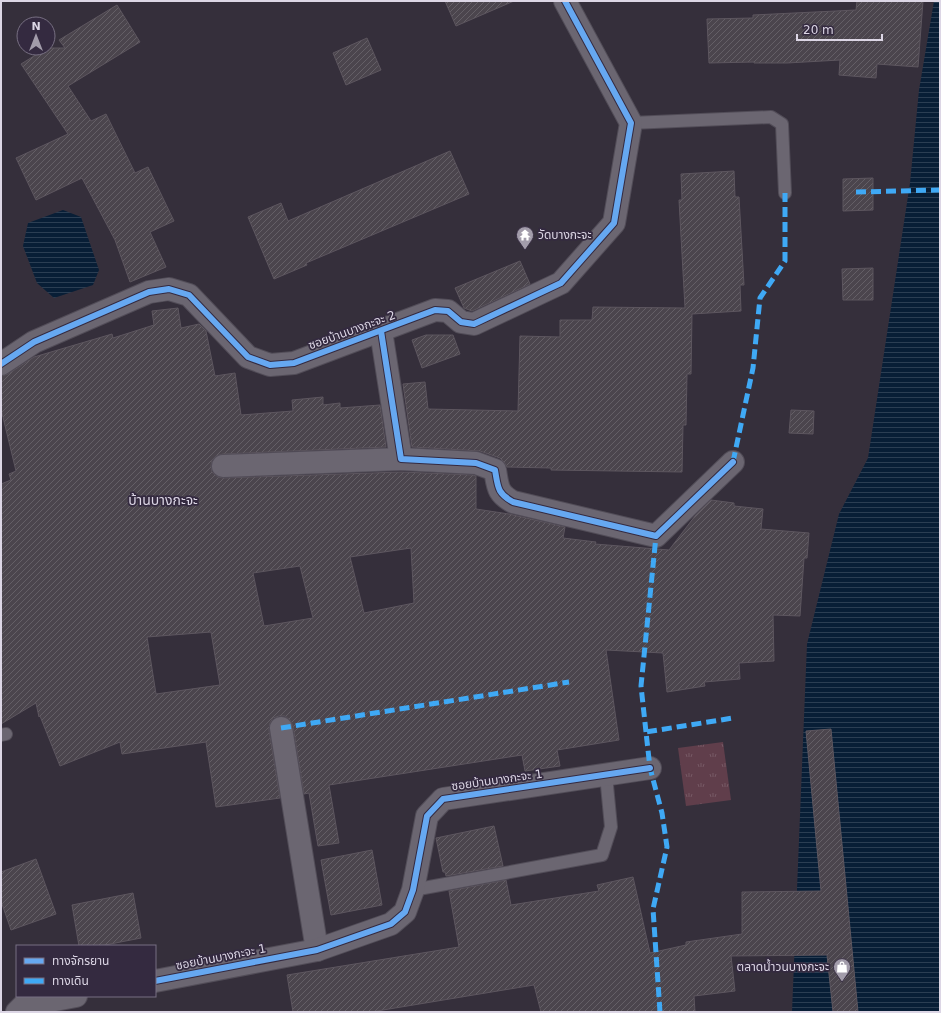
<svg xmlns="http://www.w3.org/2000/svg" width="941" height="1013" font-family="'DejaVu Sans','Noto Sans Thai',sans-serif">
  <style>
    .park { fill: url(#park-tufts) }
    .water { fill: url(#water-rules) }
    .building { fill: url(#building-hatch); stroke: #5d565f; fill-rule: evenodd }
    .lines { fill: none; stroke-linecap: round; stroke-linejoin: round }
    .lane-casing { stroke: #524d58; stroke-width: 14 }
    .street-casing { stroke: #524d58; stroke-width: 24 }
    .lane { stroke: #6b6671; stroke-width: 12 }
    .street { stroke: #6b6671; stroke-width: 22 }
    .quiet { stroke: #3fa9f5; stroke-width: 5; stroke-dasharray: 10 5; stroke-linecap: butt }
    .cycleway-casing { stroke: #342a40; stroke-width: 8 }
    .cycleway { stroke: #66a8f1; stroke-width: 6 }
    .labels { text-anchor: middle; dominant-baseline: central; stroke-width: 3.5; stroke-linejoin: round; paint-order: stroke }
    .poi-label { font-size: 12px; fill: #dcd6e5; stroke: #342a40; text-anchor: start }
    .street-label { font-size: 12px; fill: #dcd6e5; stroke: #342a40 }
    .quarter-label { font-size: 14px; fill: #dcd6e5; stroke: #342a40 }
  </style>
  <defs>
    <pattern id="park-tufts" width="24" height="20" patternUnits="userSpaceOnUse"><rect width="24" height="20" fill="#603e4b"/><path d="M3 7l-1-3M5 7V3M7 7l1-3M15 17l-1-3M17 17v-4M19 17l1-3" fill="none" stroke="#765965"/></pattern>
    <pattern id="water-rules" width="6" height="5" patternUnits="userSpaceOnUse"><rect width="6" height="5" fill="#081e36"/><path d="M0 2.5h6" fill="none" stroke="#2b3e53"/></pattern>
    <pattern id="building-hatch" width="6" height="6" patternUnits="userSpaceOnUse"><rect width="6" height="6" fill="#4b454d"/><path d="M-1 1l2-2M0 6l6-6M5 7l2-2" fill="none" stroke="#645f66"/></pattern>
  </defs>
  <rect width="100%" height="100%" fill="#352f3b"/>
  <!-- park -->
  <path class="park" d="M723,742L731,800L686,806L678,748Z"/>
  <!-- water -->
  <g class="water">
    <path d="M934,1H940V1012H792L807,644L839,514L868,458L910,183L919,90Z"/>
    <path d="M63,210L81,217L99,270L93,285L54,298L37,283L23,246L28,223Z"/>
  </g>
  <!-- building -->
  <g class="building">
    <path d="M445,1H514L456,26Z"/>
    <path d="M857,1H923L918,67L877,64L876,78L839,75L840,60L787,63H754V62L709,63L707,19L753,18V15L856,10Z"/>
    <path d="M117,5L140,42L68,86L91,121L106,114L135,173L148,167L174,221L150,232L166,267L130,282L115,240L82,178L36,200L16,158L68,134L21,64L47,48H65L59,40Z"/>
    <path d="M367,38L381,70L346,85L333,53Z"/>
    <path d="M450,151L469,194L306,263L307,265L274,279L248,217L281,203L288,221Z"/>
    <path d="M734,171L735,197H739L744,285H740L741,311L692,314L691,374H687L686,425H683L682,472L551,470V468L507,467L504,462L500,458L480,451L412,447L403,384L425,382L428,409L518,411L520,336L560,337V320H592L593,307L685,308L679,200H682L681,174Z"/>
    <path d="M873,178V210L843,211V179Z"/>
    <path d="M520,261L530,284L472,311L464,308L455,288Z"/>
    <path d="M873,268V300H843L842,269Z"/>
    <path d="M178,308L181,328L199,324L206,331L215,376L235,373L241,415L293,411L292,400L323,397V405L340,403V408L380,405L386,447L223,454L216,456L212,460L211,466L212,472L218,477L223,478L401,472L473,475L476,476V509L509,514L565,527L563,538L596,542L595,544L669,550L695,516L711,500L734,503V506L763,509L761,529L809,533L807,558H804L800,616L773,615L774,661L739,663L740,679L704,682L705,686L667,692L663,653L606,650L619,740L557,750L560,766L525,771L522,755L329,785L339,843L318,846L309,793L304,794L293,726L290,720L285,716H279L273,718L270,723L269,730L280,798L216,807L206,742L122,754L120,742L60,766L40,716L39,717L36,703L1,724V484L11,480L9,474L16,471L1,409V376L8,374L34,357L112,334L113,338L154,325L152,311ZM411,548L414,603L364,613L350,557ZM300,566L313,618L264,626L253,573ZM211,632L220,685L156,694L147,637Z"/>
    <path d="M426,335H453L460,354L422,368L412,340Z"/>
    <path d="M791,410L814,411L813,434L789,433Z"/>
    <path d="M831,729L858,1012H833L827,955L731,956L735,991L694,996L695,1012H541L534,985L371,1012H293L287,975L459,947L449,891L506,880L511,905L599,891L597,885L633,877L650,953L686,945V942L742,934V892L821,891L806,731Z"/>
    <path d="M494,826L503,866L446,876L445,872H443L436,838Z"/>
    <path d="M372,850L382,905L331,915L321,860Z"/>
    <path d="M36,859L56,914L11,930L1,901V872Z"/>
    <path d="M133,893L141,938L100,946H79L72,905Z"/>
  </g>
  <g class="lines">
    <!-- lane casing -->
    <g class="lane-casing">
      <g id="lane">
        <path d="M631,123L771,117L782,124L785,193"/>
        <path d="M1,735L6,734"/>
        <path d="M413,890L602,855L611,827L606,775"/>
      </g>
    </g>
    <!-- street casing -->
    <g class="street-casing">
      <g id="street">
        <path d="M381,331L401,459L476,463L495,470C498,487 497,493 513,502L656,536L733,462"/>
        <path d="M1,364L34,342L149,292L169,289L189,295L248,357L270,365L294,363L435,310L448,311L461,322L474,324L561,283L614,223L631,123L565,1"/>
        <path d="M223,466L401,459"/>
        <path d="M281,728L317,950"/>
        <path d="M155,981L317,950L391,924L405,912L413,890L427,816L443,799L650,768"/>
        <path d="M17,1012L23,1006L76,996"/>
      </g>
    </g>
    <!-- lane -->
    <use href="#lane" class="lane"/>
    <!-- street -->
    <use href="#street" class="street"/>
    <!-- quiet -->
    <g class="quiet">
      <path d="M856,192L940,190"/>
      <path d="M733,462L753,368L760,298L785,261V193"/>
      <path d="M281,728L569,682"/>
      <path d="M646,732L641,686L656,536"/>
      <path d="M660,1012L653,909L667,847L662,813L650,768L646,732L733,718"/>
    </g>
    <!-- cycleway casing -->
    <g class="cycleway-casing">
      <g id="cycleway">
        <path d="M381,331L401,459L476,463L495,470C498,487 497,493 513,502L656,536L733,462"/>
        <path d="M1,364L34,342L149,292L169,289L189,295L248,357L270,365L294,363L435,310L448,311L461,322L474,324L561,283L614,223L631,123L565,1"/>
        <path d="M155,981L317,950L391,924L405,912L413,890L427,816L443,799L650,768"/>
      </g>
    </g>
    <!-- cycleway -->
    <use href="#cycleway" class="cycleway"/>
  </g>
  <!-- icons -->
  <defs>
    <g id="temple-pin" transform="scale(0.9)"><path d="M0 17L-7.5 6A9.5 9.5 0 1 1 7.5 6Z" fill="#a29caa" stroke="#342a40"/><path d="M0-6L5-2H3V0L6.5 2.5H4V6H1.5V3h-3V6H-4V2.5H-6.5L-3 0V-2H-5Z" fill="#fff"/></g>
    <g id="shop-pin" transform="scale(0.9)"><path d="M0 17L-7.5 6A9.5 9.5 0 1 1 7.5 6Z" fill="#a29caa" stroke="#342a40"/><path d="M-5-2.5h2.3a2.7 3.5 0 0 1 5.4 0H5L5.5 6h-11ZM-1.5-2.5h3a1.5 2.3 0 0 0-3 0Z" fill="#fff"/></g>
  </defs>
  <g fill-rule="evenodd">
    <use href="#temple-pin" x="525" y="235"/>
    <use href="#shop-pin" x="842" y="967"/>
  </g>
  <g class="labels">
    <!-- poi labels -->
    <g class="poi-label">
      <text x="538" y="235">วัดบางกะจะ</text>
      <text x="829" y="967" text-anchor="end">ตลาดน้ำวนบางกะจะ</text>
    </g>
    <!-- street labels -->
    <g class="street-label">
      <text transform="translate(352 330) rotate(-20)">ซอยบ้านบางกะจะ 2</text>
      <text transform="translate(497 780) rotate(-8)">ซอยบ้านบางกะจะ 1</text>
      <text transform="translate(221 957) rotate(-11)">ซอยบ้านบางกะจะ 1</text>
    </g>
    <!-- quarter labels -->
    <g class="quarter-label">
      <text x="163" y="500">บ้านบางกะจะ</text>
    </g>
  </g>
  <!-- border -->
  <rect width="941" height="1013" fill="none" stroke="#dcd6e5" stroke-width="4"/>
  <!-- legend -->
  <rect x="16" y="945" width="140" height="52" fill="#342a40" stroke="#776f82"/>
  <rect x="24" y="958" width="20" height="6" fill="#66a8f1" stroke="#776f82"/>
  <text x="52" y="965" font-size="12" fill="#dcd6e5">ทางจักรยาน</text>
  <rect x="24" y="978" width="20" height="6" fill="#3fa9f5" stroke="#776f82"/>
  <text x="52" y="985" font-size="12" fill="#dcd6e5">ทางเดิน</text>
  <!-- north arrow -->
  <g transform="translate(36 36)"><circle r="19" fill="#342a40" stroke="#776f82"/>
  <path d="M0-3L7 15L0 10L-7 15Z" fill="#a29caa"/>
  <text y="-6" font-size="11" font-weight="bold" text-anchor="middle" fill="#dcd6e5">N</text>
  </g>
  <!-- scale -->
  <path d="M797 34v6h85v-6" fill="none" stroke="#dcd6e5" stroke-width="2"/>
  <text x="803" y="34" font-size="12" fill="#dcd6e5" stroke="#342a40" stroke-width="3" paint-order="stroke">20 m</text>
</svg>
